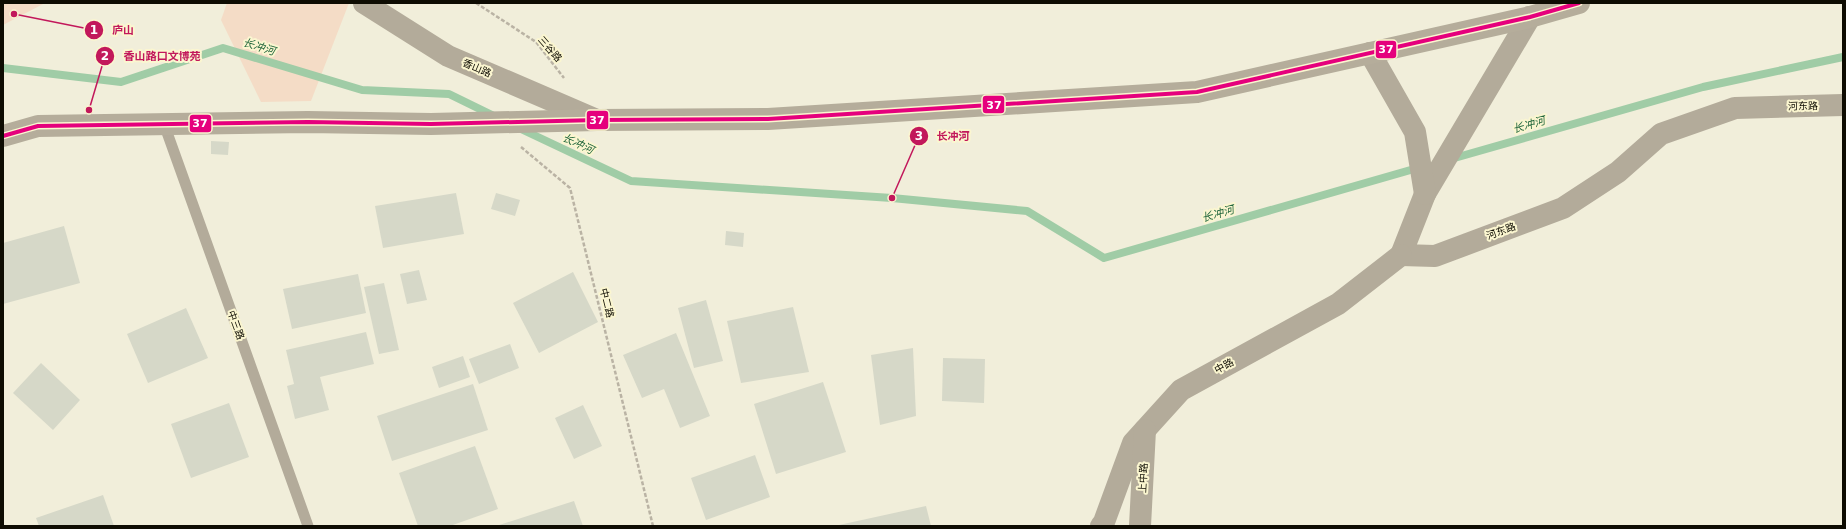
<svg xmlns="http://www.w3.org/2000/svg" width="1846" height="529" font-family="'DejaVu Sans','Noto Sans SC',sans-serif">
  <style>
    .green { fill: #f4dcc6 }
    .lines { fill: none; stroke-linecap: round; stroke-linejoin: round }
    .stream { stroke: #a0cca6; stroke-width: 8 }
    .building { fill: #d6d8c8 }
    .path { stroke: #bab3a4; stroke-width: 2.5; stroke-dasharray: 4 2; stroke-linecap: butt }
    .service { stroke: #b3ab9a; stroke-width: 11 }
    .minor { stroke: #b3ab9a; stroke-width: 22 }
    .primary { stroke: #b5ad9b; stroke-width: 22 }
    .bus-1-casing { stroke: #fbf6d0; stroke-width: 7 }
    .bus-1 { stroke: #e5007d; stroke-width: 4 }
    .labels { text-anchor: middle; dominant-baseline: central; stroke-width: 4; stroke-linejoin: round; paint-order: stroke }
    .street-label { font-size: 10px; fill: #0e0c02; stroke: #fbf6d0 }
    .water-label { font-size: 11px; font-style: italic; fill: #22673c; stroke: #fbf6d0 }
    .leader { fill: none; stroke: #c2185b; stroke-width: 1.5 }
    .callout-dot { fill: #c2185b; stroke: #fbf6d0; stroke-width: 1.5 }
    .mark-label { font-size: 12px; text-anchor: middle; font-weight: bold; fill: #fff }
    .callout-label { font-size: 11px; text-anchor: middle; font-weight: bold; fill: #c2185b; stroke: #fbf6d0; stroke-width: 4; stroke-linejoin: round; paint-order: stroke }
    .line-badge { stroke: #fbf6d0; stroke-width: 1.5 }
    .badge-label { font-size: 11px; text-anchor: middle; font-weight: bold; fill: #fff }
  </style>
  <rect width="100%" height="100%" fill="#f1eeda"/>
  <!-- green -->
  <g class="green">
    <path d="M3,3H45L3,25Z"/>
    <path d="M227,3H349L311,101L261,102L221,20Z"/>
  </g>
  <g class="lines">
    <!-- stream -->
    <g class="stream">
      <path d="M3,68L121,82L223,48L362,90L449,94L494,116"/>
      <path d="M521,129L631,181L892,198L1027,211L1104,258L1421,167"/>
      <path d="M1451,159L1703,87L1843,57"/>
    </g>
  </g>
  <!-- building -->
  <g class="building">
    <path d="M211,141L229,142L228,155L211,154Z"/>
    <path d="M456,193L464,234L383,248L375,206Z"/>
    <path d="M496,193L520,200L515,216L491,209Z"/>
    <path d="M64,226L80,283L3,304V243Z"/>
    <path d="M726,231L744,233L743,247L725,245Z"/>
    <path d="M419,270L427,300L407,304L400,274Z"/>
    <path d="M573,272L598,322L539,353L513,303Z"/>
    <path d="M358,274L366,313L292,329L283,289Z"/>
    <path d="M384,283L399,350L379,354L364,287Z"/>
    <path d="M706,300L723,361L694,368L678,308Z"/>
    <path d="M793,307L809,372L741,383L727,321Z"/>
    <path d="M186,308L208,358L148,383L127,334Z"/>
    <path d="M366,332L374,364L320,377L329,410L295,419L287,386L294,384L286,350Z"/>
    <path d="M676,333L710,416L680,428L664,389L642,398L623,355Z"/>
    <path d="M510,344L519,368L479,384L469,359Z"/>
    <path d="M913,348L916,416L880,425L871,355Z"/>
    <path d="M463,356L470,377L439,388L432,367Z"/>
    <path d="M943,358L985,359L984,403L942,401Z"/>
    <path d="M41,363L80,400L53,430L13,393Z"/>
    <path d="M823,382L846,452L776,474L754,404Z"/>
    <path d="M473,384L488,430L392,461L377,416Z"/>
    <path d="M229,403L249,457L191,478L171,424Z"/>
    <path d="M583,405L602,446L574,459L555,418Z"/>
    <path d="M475,446L498,509L450,526H418L399,473Z"/>
    <path d="M755,455L770,497L706,520L691,478Z"/>
    <path d="M103,495L114,526H39L36,518Z"/>
    <path d="M574,501L583,526H496Z"/>
    <path d="M926,506L931,526H839V525Z"/>
  </g>
  <g class="lines">
    <!-- path -->
    <g class="path">
      <path d="M476,3L536,42L564,78"/>
      <path d="M521,147L570,188L653,526"/>
    </g>
    <!-- service -->
    <path class="service" d="M164,124L308,526"/>
    <!-- minor -->
    <g class="minor">
      <path d="M364,3L448,56L597,120"/>
      <path d="M1530,17L1425,194L1401,255L1435,256L1563,208L1618,172L1661,134L1735,108L1843,105"/>
      <path d="M1370,53L1415,132L1425,194"/>
      <path d="M1101,526L1104,522L1133,443L1181,390L1338,304L1401,255"/>
      <path d="M1140,526L1145,430"/>
    </g>
    <!-- primary -->
    <path class="primary" d="M3,136L38,126L308,122L431,124L597,120L768,119L1197,92L1530,17L1579,3"/>
    <!-- bus-1 casing -->
    <g class="bus-1-casing">
      <path id="bus-1" d="M3,136L38,126L308,122L431,124L597,120L768,119L1197,92L1530,17L1579,3"/>
    </g>
    <!-- bus-1 -->
    <use href="#bus-1" class="bus-1"/>
  </g>
  <g class="labels">
    <!-- street labels -->
    <g class="street-label">
      <text transform="translate(550 49) rotate(49)">三谷路</text>
      <text transform="translate(477 68) rotate(23)">香山路</text>
      <text transform="translate(1803 106) rotate(-1)">河东路</text>
      <text transform="translate(1501 231) rotate(-20)">河东路</text>
      <text transform="translate(607 303) rotate(76)">中二路</text>
      <text transform="translate(236 325) rotate(70)">中三路</text>
      <text transform="translate(1224 366) rotate(-28)">中路</text>
      <text transform="translate(1143 478) rotate(-87)">上中路</text>
    </g>
    <!-- water labels -->
    <g class="water-label">
      <text transform="translate(259 47) rotate(17)">长冲河</text>
      <text transform="translate(1529 125) rotate(-16)">长冲河</text>
      <text transform="translate(578 144) rotate(25)">长冲河</text>
      <text transform="translate(1218 214) rotate(-16)">长冲河</text>
    </g>
  </g>
  <!-- callouts -->
  <path class="leader" d="M14 14L94 30M89 110L105 56M892 198L919 136"/>
  <g class="callout-dot">
    <circle cx="14" cy="14" r="4"/>
    <circle cx="89" cy="110" r="4"/>
    <circle cx="892" cy="198" r="4"/>
    <circle cx="94" cy="30" r="10"/>
    <circle cx="105" cy="56" r="10"/>
    <circle cx="919" cy="136" r="10"/>
  </g>
  <g class="mark-label">
    <text x="94" y="34">1</text>
    <text x="105" y="60">2</text>
    <text x="919" y="140">3</text>
  </g>
  <g class="callout-label">
    <text x="123" y="34">庐山</text>
    <text x="162" y="60">香山路口文博苑</text>
    <text x="953" y="140">长冲河</text>
  </g>
  <g class="line-badge">
    <rect x="1375" y="40" width="22" height="19" rx="4" fill="#e5007d"/>
    <rect x="982" y="95" width="23" height="19" rx="4" fill="#e5007d"/>
    <rect x="586" y="110" width="23" height="20" rx="4" fill="#e5007d"/>
    <rect x="189" y="114" width="23" height="19" rx="4" fill="#e5007d"/>
  </g>
  <g class="badge-label">
    <text x="1386" y="53">37</text>
    <text x="994" y="109">37</text>
    <text x="597" y="124">37</text>
    <text x="200" y="127">37</text>
  </g>
  <!-- border -->
  <rect width="1846" height="529" fill="none" stroke="#0e0c02" stroke-width="8"/>
</svg>
